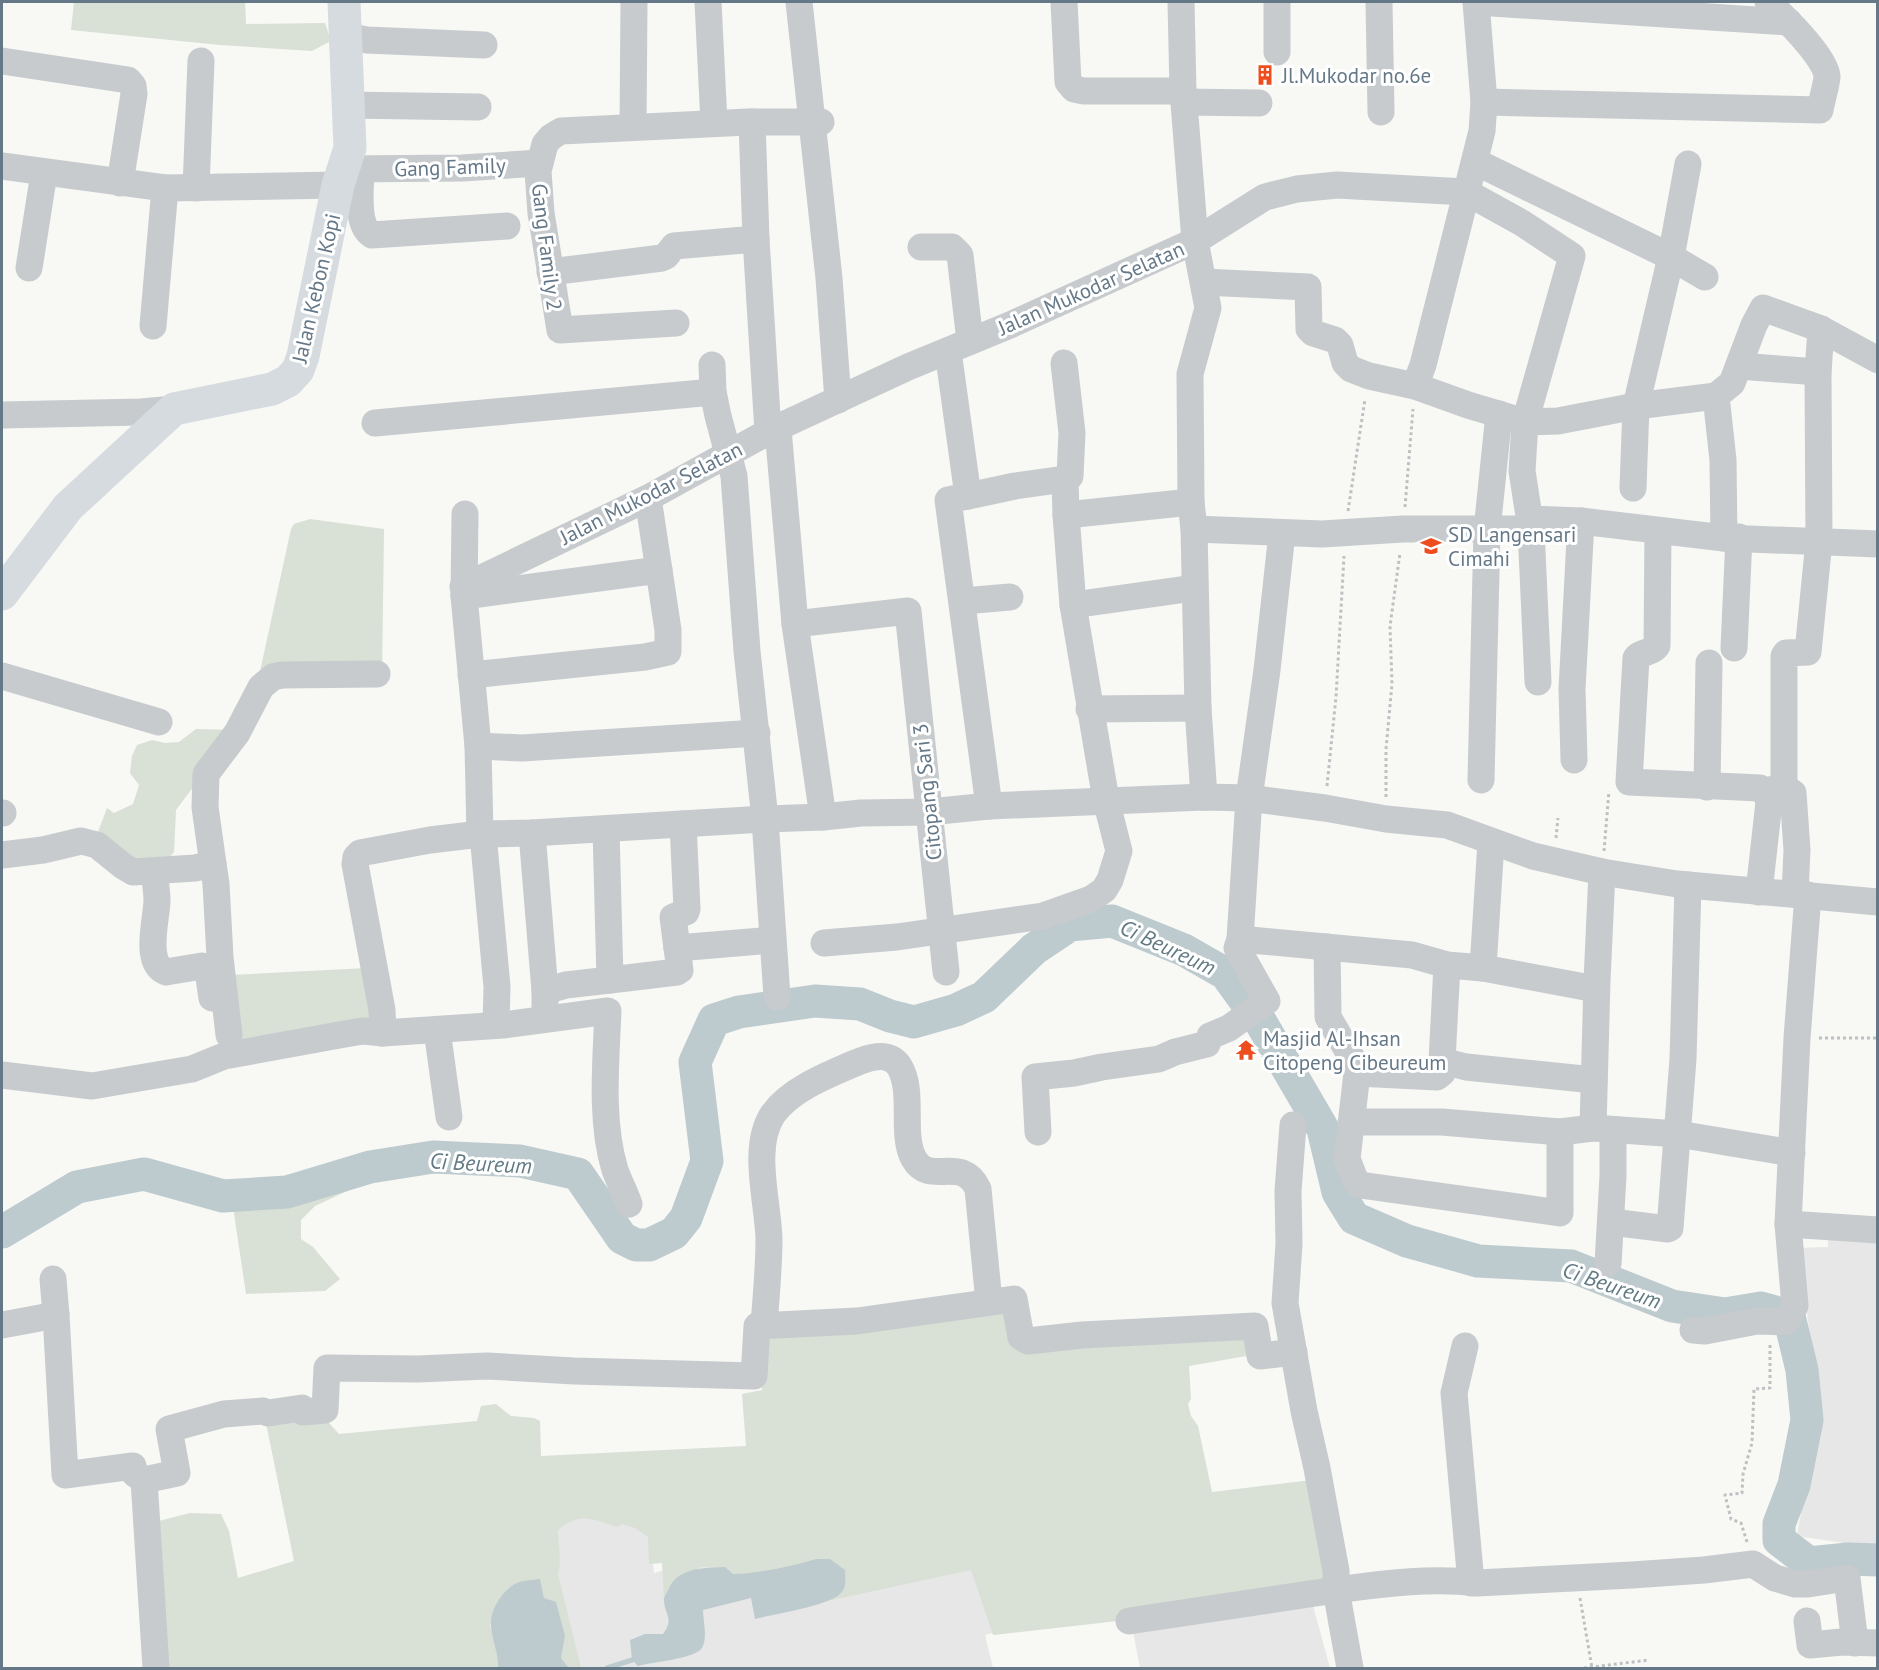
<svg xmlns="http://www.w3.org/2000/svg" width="1879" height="1670" font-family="'PT Sans',sans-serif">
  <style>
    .built { fill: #e6e7e6 }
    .green { fill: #d9e0d5 }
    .water { fill: #bdcace }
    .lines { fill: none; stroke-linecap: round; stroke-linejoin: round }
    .stream { stroke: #bdcace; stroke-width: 5 }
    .river { stroke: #bdcace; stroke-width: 33 }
    .path { stroke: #bec1c3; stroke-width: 3; stroke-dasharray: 3 3; stroke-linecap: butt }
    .minor { stroke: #c7cbce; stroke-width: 27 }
    .major { stroke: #d6dbdf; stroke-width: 33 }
    .labels { text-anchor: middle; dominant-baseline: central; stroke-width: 6; stroke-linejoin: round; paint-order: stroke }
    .poi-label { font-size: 21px; fill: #657888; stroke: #fff; text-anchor: start }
    .street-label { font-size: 21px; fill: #657888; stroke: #fff }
    .water-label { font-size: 22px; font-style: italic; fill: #617a83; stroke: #fff }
  </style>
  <rect width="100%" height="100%" fill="#f8f8f5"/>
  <!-- built -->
  <g class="built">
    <path d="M1829,1228L1877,1229V1548L1797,1536L1819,1409L1799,1248L1828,1247Z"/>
    <path d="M647,1506L654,1573L841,1520L966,1553L1038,1620L985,1635L993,1668H509L500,1530Z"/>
    <path d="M1312,1602L1330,1668H1140L1132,1626Z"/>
  </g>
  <!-- green -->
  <g class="green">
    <path d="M74,2H245L246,24L325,23L331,41L312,51L220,45L71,30Z"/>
    <path d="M310,519L384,529L382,677L256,690L291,529L294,524Z"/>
    <path d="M196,729L236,730L176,810L174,852L160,869L92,848L107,808L114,813L133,804L139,785L130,773L132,756L137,745L152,740L165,743L179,742Z"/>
    <path d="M367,968L375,1021L226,1051L232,975Z"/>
    <path d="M352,1171L385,1176L360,1185L315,1206L301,1220V1239L313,1247L340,1279L325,1291L246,1294L232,1200L301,1182Z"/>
    <path d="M1003,1304L1017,1345L1250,1332L1258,1354L1189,1366L1191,1399L1188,1404L1191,1416L1198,1426L1212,1492L1312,1480L1329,1578L1162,1616L993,1635L971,1570L827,1601L842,1593L816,1559C789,1567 760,1573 733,1574L725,1567H700L670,1585L664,1598L662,1563L649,1564L648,1537L635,1528L622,1524L617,1527C591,1519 581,1511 558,1530C558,1545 562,1559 558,1574L581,1668L567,1666L561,1658L565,1636L544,1598L540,1579L490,1624L498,1656V1668H157L151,1523L190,1513L221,1514L229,1531L238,1578L294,1561L266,1423L306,1418L329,1423L339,1434L477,1421L481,1406L496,1404L511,1416L534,1418L540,1421L541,1456L746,1446L742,1394L762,1390L758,1338Z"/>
  </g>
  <!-- water -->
  <g class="water">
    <path d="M816,1559H830L845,1570C845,1578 847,1587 841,1593C829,1606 774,1614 755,1619L751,1598L703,1610C703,1621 708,1637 702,1648C694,1659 652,1662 638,1666L632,1660L630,1640L645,1634H663C675,1618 664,1615 664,1599C664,1597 667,1592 668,1590C678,1567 703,1568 725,1567L733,1574C760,1573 789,1567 816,1559Z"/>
    <path d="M540,1579L544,1598L556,1602L565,1636L561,1658L567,1666L572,1668H498C499,1653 492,1641 491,1626C489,1611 503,1589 517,1583C524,1580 533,1580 540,1579Z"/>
  </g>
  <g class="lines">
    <!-- stream -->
    <path class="stream" d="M607,1668L632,1660"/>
    <!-- river -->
    <path class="river" d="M2,1232L77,1187L144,1174L223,1196L287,1192L370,1167L433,1157L520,1161L578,1174L622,1238L636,1245H649L674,1233L686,1218L707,1161L695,1062L714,1020L739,1012L815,1001L860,1004L890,1016L914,1022L956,1010L984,997L1034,949L1070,925L1112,921L1184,950L1226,974L1260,1021L1323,1129L1338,1192L1354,1218L1407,1241L1478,1261L1571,1266L1672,1306L1725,1314L1761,1308L1789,1316L1802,1370L1807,1420L1794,1485L1779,1524V1540L1809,1563L1848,1559L1878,1560"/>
    <!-- path -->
    <g class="path">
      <path d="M1405,507L1413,409"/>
      <path d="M1348,511L1365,399"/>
      <path d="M1327,786L1336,697L1344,556"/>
      <path d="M1386,797V749L1392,684L1390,626L1400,553"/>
      <path d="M1556,838L1558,818"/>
      <path d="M1604,851L1609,791"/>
      <path d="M1819,1038H1878"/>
      <path d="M1747,1542L1741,1523L1731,1519L1725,1495L1742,1493L1743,1474L1752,1443L1754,1389L1770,1388V1344"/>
      <path d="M1580,1598L1592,1668"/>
      <path d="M1584,1668L1649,1660"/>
    </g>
    <!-- minor -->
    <g class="minor">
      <path d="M708,2L714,123"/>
      <path d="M799,2L829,278L838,400"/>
      <path d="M1064,2L1068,82L1074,89L1084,91H1183"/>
      <path d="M1181,2L1183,91L1195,241L1208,308L1190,374L1191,502L1194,529L1198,708L1204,797"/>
      <path d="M1379,2L1381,112"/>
      <path d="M1476,2L1789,22"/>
      <path d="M346,36L367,40L484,45"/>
      <path d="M1277,52V2"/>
      <path d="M2,61L128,80L133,86L134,94L120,183"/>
      <path d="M1184,102L1259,103"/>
      <path d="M1484,102L1820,110C1822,99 1826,87 1827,77C1827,58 1782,15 1768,2"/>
      <path d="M348,105L478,107"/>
      <path d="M752,122L756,239L768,432"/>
      <path d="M633,127L634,2"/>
      <path d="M1476,162L1671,257L1705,277"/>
      <path d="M2,166L165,188L338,185"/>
      <path d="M344,169L462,168L540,163"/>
      <path d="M361,169C361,186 355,225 372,235L507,226"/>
      <path d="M196,188L201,61"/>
      <path d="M921,247H952L960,255L970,341"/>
      <path d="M29,268L44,173"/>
      <path d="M550,272L662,258L666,256L674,246L756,239"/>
      <path d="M1204,282L1308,287L1309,329L1313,333L1335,340L1340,345L1345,363L1351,369L1369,376L1415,386L1468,405L1525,422L1558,421L1636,406L1716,396L1732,383L1754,325L1763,308L1821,329L1878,360"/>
      <path d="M676,323L560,330L541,213L538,171L545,144L551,137L561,131L748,122H821"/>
      <path d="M153,326L165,188"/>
      <path d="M948,351L968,496L948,500L989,806"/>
      <path d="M712,365L713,392L718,416L734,476L747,651L765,819L777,997"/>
      <path d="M1739,366L1818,372"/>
      <path d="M1415,386L1423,365L1482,131L1484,102L1476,2"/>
      <path d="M1716,396L1723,460L1724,538"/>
      <path d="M2,415L141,412L174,409"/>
      <path d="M375,423L713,392"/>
      <path d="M778,429L795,624L823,817"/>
      <path d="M1633,488L1636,406L1671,257L1688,164"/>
      <path d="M968,496L1015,486L1065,479"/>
      <path d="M465,514L464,596L478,746L480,834"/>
      <path d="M1066,515L1191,502"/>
      <path d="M1530,519L1581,521L1724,538L1878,544"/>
      <path d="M1531,529L1538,682"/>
      <path d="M1658,531L1657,646C1651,654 1641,651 1636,658L1629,782L1760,788L1765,791L1784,787L1793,793L1797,850L1795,894"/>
      <path d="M463,587L648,498L768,432L908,367L1010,325L1195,241L1265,197L1297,189L1337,185L1466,192L1522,223L1572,256L1525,422L1522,471L1531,529H1403L1322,534L1194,529"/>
      <path d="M464,596L659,570"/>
      <path d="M963,601L1010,597"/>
      <path d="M1073,605L1194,588"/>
      <path d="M795,624L908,611L946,972"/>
      <path d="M1734,648L1739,537"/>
      <path d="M471,675L645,657L668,652V630L648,498"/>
      <path d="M2,676L159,722"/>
      <path d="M1089,709L1198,708"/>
      <path d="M478,746L522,748L757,733"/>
      <path d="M1574,760L1572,689L1581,521"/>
      <path d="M1481,780L1487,530L1499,414"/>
      <path d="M1707,787L1709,663"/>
      <path d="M1784,787V656L1786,653L1808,652L1819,541L1818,372L1821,329"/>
      <path d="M2,813H3"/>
      <path d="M683,824L687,909L686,912L673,917L677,948L772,940"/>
      <path d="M532,833L545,991V1007"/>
      <path d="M483,834L497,987L496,1025"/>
      <path d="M2,855L43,850L81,841L97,845L123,866L133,872L195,868L213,864L216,884L220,957L229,1035"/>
      <path d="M213,864L205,807L206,774L237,733L261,687L273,677L282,675L377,674"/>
      <path d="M154,871C155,881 157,891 157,900C157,919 143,963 166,972L202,966L208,971L212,998"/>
      <path d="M1759,892L1769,802L1765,791"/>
      <path d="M1240,939L1412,955L1447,965L1483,968L1596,989"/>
      <path d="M824,943L897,937L1043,916L1091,899L1104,890L1110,880L1119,851L1106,800L1073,605L1066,515L1065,479L1070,476L1072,433L1064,363"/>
      <path d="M1327,947L1328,1017L1356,1065L1357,1073L1437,1077L1442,1073V1061"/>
      <path d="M1447,965L1442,1061L1466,1067L1594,1080"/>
      <path d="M1483,968L1491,842"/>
      <path d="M610,980L677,972L680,970L677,948"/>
      <path d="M545,991L566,985L610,980L606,829"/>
      <path d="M437,1030L449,1117"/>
      <path d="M383,1033L503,1025L608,1011C606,1061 600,1121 615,1170C619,1181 625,1193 629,1204"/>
      <path d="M1357,1073L1347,1159L1356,1182L1360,1185L1560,1213V1132"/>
      <path d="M2,1075L92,1086L192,1069L224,1056L345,1034L363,1031L383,1033L382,1010L355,864L356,857L360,853L430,840L480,834L532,833L765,819L823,817L861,813L929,812L989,806L1204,797L1249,798L1325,808L1386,819L1447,825L1533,856L1602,872L1677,884L1878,902"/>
      <path d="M1352,1122H1442L1560,1132L1593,1128L1678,1134L1792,1153"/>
      <path d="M1293,1125L1288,1191L1289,1244L1285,1303L1304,1411L1317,1468L1336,1571V1590C1382,1584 1430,1577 1477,1583L1632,1575L1704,1570L1753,1564L1775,1578L1795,1584H1808L1847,1578L1855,1643"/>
      <path d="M1593,1128L1597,981L1602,872"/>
      <path d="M1038,1132L1035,1077L1074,1073L1102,1067L1159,1059L1175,1052L1207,1044L1210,1036L1229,1028L1267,1001L1237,948L1240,939L1249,798L1267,670L1282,533"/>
      <path d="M1611,1222L1668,1229L1670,1228L1683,1059L1688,885"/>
      <path d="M1788,1224L1878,1230"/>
      <path d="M1608,1264L1613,1176V1130"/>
      <path d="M56,1315L65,1475L133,1466L135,1474L144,1480"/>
      <path d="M2,1325L56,1315L53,1279"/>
      <path d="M764,1325C766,1297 769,1268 769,1239C768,1201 751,1147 773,1114C790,1090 827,1075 853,1064C867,1058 888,1050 899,1066C915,1091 900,1134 914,1159C930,1187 962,1154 978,1189L989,1302"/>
      <path d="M1693,1330L1705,1331L1757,1321L1786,1322L1795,1306L1788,1224L1797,1038L1808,895"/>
      <path d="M1465,1346L1454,1393L1471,1583"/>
      <path d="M1129,1621L1336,1590L1350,1668"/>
      <path d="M1807,1621L1810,1645L1842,1642L1878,1643"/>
      <path d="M156,1668L144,1480L177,1473L169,1429L224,1414L263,1411L268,1413L302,1408L303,1412L325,1410L327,1368L418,1369L487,1366L574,1371L754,1376L757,1326L857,1321L1014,1299L1021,1337L1028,1341L1082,1335L1255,1326L1260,1356L1294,1352"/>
    </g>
    <!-- major -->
    <path class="major" d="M2,594L68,507L174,409L272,389L288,381L298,370L303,356L338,185L350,148L344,2"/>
  </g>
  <!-- icons -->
  <defs>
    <g id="building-bare" transform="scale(1.62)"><path d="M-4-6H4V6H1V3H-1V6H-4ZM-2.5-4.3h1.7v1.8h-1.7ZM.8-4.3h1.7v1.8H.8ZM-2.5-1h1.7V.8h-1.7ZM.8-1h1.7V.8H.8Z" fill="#ee4d1e" stroke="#fff" stroke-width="2.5" paint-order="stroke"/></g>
    <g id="school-bare" transform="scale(1.62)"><path d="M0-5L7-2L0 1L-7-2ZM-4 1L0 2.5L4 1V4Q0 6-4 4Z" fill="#ee4d1e" stroke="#fff" stroke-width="2.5" paint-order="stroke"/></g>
    <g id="temple-bare" transform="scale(1.62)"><path d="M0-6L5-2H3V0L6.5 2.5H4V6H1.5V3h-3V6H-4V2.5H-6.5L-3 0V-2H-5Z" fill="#ee4d1e" stroke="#fff" stroke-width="2.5" paint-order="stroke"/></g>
  </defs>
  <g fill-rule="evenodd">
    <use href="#building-bare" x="1265" y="75"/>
    <use href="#school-bare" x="1431" y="546"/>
    <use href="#temple-bare" x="1246" y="1050"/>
  </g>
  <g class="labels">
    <!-- poi labels -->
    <g class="poi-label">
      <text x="1282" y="75">Jl.Mukodar no.6e</text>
      <text x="1448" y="534">SD Langensari<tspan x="1448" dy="24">Cimahi</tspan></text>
      <text x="1263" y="1038">Masjid Al-Ihsan<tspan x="1263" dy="24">Citopeng Cibeureum</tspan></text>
    </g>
    <!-- street labels -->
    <g class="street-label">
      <text transform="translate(450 167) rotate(-2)">Gang Family</text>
      <text transform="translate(547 247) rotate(83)">Gang Family 2</text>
      <text transform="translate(316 288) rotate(-77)">Jalan Kebon Kopi</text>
      <text transform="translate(1091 288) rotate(-24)">Jalan Mukodar Selatan</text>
      <text transform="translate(651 493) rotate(-27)">Jalan Mukodar Selatan</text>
      <text transform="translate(927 792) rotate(-96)">Citopang Sari 3</text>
    </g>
    <!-- water labels -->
    <g class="water-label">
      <text transform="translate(1168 947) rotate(25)">Ci Beureum</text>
      <text transform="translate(481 1163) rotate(3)">Ci Beureum</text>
      <text transform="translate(1612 1285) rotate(19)">Ci Beureum</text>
    </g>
  </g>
  <!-- border -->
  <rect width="1879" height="1670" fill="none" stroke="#657888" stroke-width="6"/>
</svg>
